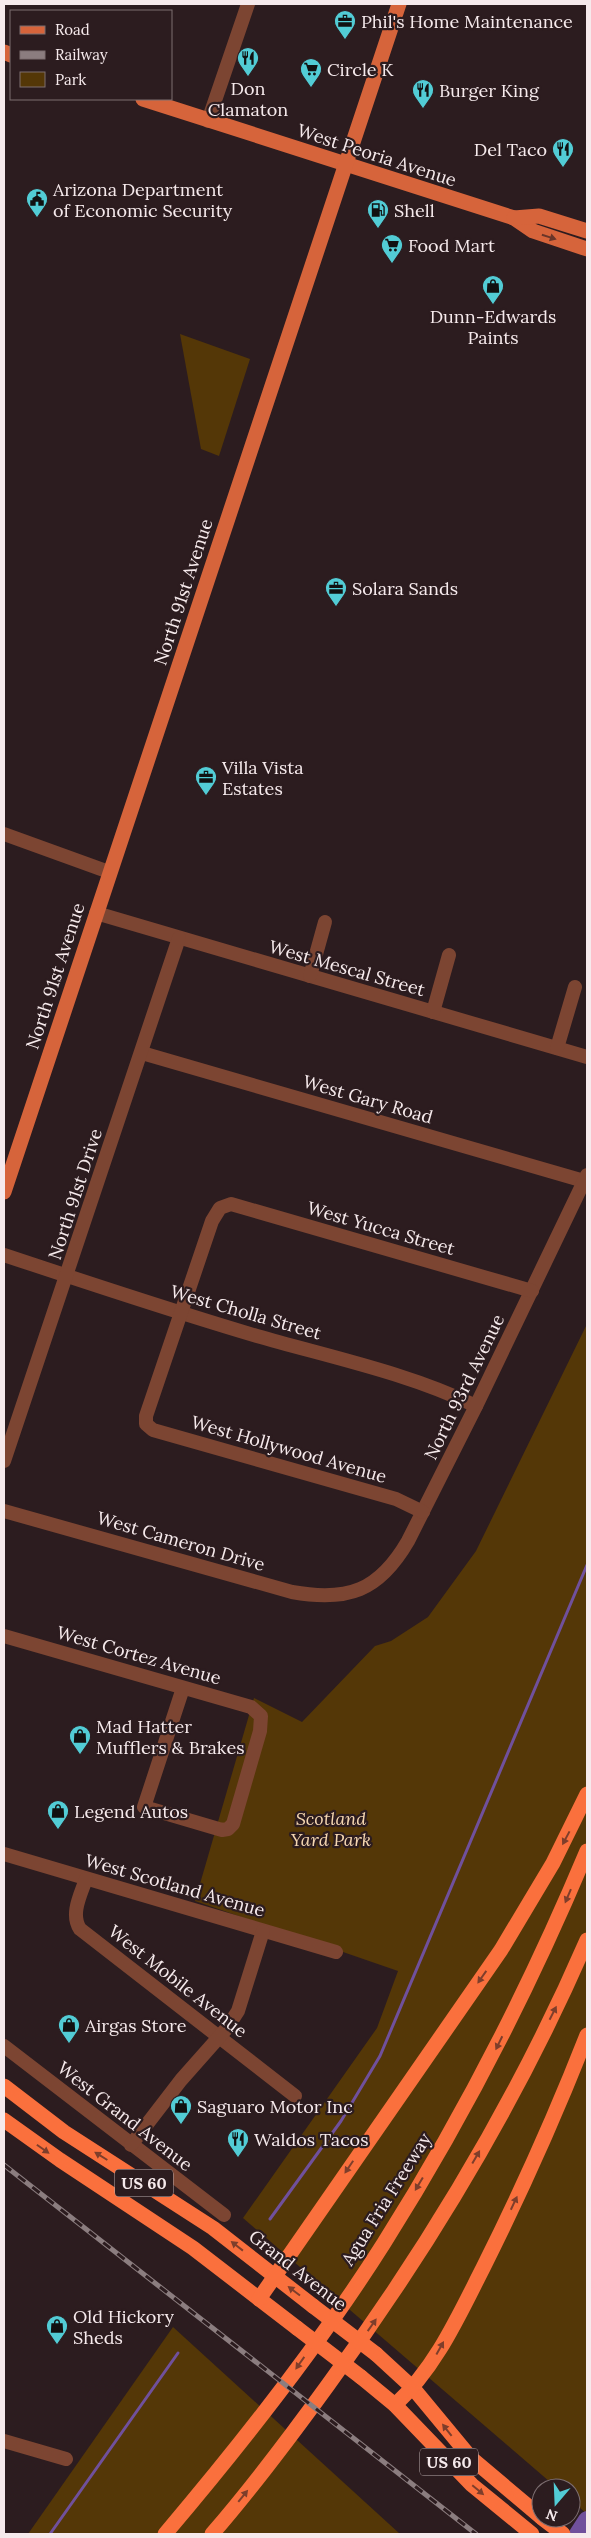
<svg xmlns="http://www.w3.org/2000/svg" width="591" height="2538" font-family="Lora,serif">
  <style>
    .green { fill: #543707 }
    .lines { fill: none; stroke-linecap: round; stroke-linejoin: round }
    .stream { stroke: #70509c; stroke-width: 3 }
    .river { stroke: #70509c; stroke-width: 18 }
    .minor { stroke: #7c4532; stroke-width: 14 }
    .major { stroke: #d6643b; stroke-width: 15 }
    .highway { stroke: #fa703d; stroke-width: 15 }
    .rail-casing { stroke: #8b7d7f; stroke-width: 5 }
    .rail { stroke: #2c1c1f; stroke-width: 3; stroke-dasharray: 9; stroke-linecap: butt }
    .highway-bridge { stroke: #fa703d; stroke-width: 15 }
    .oneway { fill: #683529 }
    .oneway2 { fill: #7e3e2b }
    .labels { text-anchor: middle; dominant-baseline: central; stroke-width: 4.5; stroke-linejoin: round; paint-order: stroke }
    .shield { fill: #2c1c1f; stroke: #b9acae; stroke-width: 1 }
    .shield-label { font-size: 16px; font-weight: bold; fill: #f6eaec }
    .poi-label { font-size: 18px; fill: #f6eaec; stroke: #2c1c1f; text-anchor: start }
    .street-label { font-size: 18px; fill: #f6eaec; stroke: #2c1c1f }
    .park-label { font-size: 18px; font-style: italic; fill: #f6d7b1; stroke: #2c1c1f }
  </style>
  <rect width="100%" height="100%" fill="#2c1c1f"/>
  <!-- green -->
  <g class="green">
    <path d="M180,334L250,359L219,456L201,449Z"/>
    <path d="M587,1324V2514L571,2500V2488H557L243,2218L377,2028L398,1971L195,1901L254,1698L302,1722L375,1646L391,1641L428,1617L476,1551Z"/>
    <path d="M173,2327L400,2534H28Z"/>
  </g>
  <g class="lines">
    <!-- stream -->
    <g class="stream">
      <path d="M270,2219L341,2121L380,2056L587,1565"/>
      <path d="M50,2534L178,2353"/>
    </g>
    <!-- river -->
    <path class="river" d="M578,2534L587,2520"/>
    <!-- minor -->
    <g class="minor">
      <path d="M208,121L248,4"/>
      <path d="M4,834L109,872"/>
      <path d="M96,913L587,1057"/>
      <path d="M310,976L325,922"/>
      <path d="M433,1012L449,955"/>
      <path d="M557,1048L575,987"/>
      <path d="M142,1053L584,1181"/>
      <path d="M4,1255C88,1283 172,1311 257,1336C330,1357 408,1373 476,1406"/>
      <path d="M4,1461L179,938"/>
      <path d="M4,1511L292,1592C348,1602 379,1591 408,1541L476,1406L587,1175"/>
      <path d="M423,1512L396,1499L153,1430L146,1424V1416L212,1221L220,1208L231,1204L532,1291"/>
      <path d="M4,1636L251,1707L261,1716L260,1731L233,1824L228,1829L222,1830L144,1807L183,1688"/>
      <path d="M4,1854L336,1952"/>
      <path d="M86,1879C81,1894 70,1914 80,1929L295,2096"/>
      <path d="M4,2046L224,2215"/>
      <path d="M131,2145L181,2080L227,2028L238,2011L263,1931"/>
      <path d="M4,2441L66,2459"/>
    </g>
    <!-- major -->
    <g class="major">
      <path d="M4,52L11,55"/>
      <path d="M143,99L514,218L533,231L587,249"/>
      <path d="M514,218L539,216L587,231"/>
      <path d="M4,1192L399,4"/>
    </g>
    <!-- highway -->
    <g class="highway">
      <path d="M4,2086L64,2132L213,2228L313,2306"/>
      <path d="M4,2120L60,2160L193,2248L297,2328"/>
      <path d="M259,2299L501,1950L553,1863L587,1794"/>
      <path d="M376,2354L413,2388L471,2458L541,2517"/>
      <path d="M361,2377L395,2405L472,2485L532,2534"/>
      <path d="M395,2405C436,2367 458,2317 483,2268C521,2192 556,2114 587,2035"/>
      <path d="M542,2518L563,2534"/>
      <path d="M165,2534C243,2442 319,2346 384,2243C463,2118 530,1987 587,1851"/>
      <path d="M212,2534C253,2487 291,2436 328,2385C429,2247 519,2097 587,1940"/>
    </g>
    <!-- rail casing -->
    <g class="rail-casing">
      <path id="rail" d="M4,2165L476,2534"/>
    </g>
    <!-- rail -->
    <use href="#rail" class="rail"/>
    <!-- highway-bridge -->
    <g class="highway-bridge">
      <path d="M313,2306L376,2354"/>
      <path d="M297,2328L361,2377"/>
    </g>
  </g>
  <!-- one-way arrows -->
  <defs><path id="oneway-solid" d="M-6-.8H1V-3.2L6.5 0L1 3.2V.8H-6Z" transform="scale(1.25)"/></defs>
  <use class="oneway" href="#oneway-solid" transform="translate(549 237) rotate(18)"/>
  <g class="oneway2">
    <use href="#oneway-solid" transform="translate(566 1838) rotate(118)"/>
    <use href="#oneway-solid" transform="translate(568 1896) rotate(113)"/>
    <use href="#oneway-solid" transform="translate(482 1977) rotate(125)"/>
    <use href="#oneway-solid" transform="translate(553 2013) rotate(-63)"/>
    <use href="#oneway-solid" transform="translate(499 2043) rotate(116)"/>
    <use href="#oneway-solid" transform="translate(43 2149) rotate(35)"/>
    <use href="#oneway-solid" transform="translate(101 2156) rotate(-148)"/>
    <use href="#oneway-solid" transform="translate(476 2157) rotate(-60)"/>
    <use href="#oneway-solid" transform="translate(349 2167) rotate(124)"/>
    <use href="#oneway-solid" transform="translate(419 2184) rotate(121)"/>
    <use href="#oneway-solid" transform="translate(514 2203) rotate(-65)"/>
    <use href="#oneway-solid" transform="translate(237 2246) rotate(-142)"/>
    <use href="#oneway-solid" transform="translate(294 2291) rotate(-143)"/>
    <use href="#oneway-solid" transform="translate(372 2325) rotate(-55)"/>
    <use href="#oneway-solid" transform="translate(440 2348) rotate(-61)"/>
    <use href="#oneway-solid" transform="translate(300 2363) rotate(125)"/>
    <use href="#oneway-solid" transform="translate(447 2430) rotate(-128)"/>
    <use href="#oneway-solid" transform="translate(478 2490) rotate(40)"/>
    <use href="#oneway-solid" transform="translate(243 2496) rotate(-51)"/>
  </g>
  <!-- icons -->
  <defs>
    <g id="office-pin" transform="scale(1.125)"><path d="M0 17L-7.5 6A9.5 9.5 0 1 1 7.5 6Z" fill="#52ccd5" stroke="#2c1c1f"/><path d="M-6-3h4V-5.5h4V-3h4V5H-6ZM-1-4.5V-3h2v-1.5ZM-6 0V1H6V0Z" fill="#111"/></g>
    <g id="restaurant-pin" transform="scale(1.125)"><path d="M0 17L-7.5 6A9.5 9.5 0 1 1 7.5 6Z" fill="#52ccd5" stroke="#2c1c1f"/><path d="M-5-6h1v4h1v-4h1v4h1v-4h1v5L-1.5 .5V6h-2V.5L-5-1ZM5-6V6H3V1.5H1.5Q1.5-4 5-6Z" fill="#111"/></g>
    <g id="supermarket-pin" transform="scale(1.125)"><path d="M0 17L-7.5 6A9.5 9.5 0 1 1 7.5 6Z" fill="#52ccd5" stroke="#2c1c1f"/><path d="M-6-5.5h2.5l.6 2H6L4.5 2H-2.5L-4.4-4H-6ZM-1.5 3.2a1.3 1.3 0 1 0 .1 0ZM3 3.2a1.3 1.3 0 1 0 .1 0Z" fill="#111"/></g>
    <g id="civic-pin" transform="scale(1.125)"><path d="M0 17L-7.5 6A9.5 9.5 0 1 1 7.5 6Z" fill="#52ccd5" stroke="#2c1c1f"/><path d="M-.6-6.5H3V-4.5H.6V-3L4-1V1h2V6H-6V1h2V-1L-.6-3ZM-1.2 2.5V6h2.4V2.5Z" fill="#111"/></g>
    <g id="fuel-pin" transform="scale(1.125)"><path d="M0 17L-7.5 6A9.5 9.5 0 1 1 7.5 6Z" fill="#52ccd5" stroke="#2c1c1f"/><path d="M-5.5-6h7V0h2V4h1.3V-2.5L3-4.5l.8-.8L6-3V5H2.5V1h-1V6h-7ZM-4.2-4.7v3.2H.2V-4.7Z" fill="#111"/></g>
    <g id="shop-pin" transform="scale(1.125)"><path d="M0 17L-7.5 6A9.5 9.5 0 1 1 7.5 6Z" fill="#52ccd5" stroke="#2c1c1f"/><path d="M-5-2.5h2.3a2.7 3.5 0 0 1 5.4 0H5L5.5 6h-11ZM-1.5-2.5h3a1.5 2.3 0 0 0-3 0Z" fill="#111"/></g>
  </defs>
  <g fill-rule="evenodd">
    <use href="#office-pin" x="345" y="21"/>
    <use href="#restaurant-pin" x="248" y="58"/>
    <use href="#supermarket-pin" x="311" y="69"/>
    <use href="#restaurant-pin" x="423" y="90"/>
    <use href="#restaurant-pin" x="563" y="149"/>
    <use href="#civic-pin" x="37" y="199"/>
    <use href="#fuel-pin" x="378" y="210"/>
    <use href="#supermarket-pin" x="392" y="245"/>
    <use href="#shop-pin" x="493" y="286"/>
    <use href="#office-pin" x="336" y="588"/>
    <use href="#office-pin" x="206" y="777"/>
    <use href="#shop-pin" x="80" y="1736"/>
    <use href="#shop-pin" x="58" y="1811"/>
    <use href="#shop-pin" x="69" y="2025"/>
    <use href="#shop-pin" x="181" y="2106"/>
    <use href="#restaurant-pin" x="238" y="2139"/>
    <use href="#shop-pin" x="57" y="2326"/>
  </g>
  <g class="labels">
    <!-- shield labels -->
    <g class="shield">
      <rect x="115" y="2169.5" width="58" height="27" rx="4"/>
      <rect x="420" y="2448.5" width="58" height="27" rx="4"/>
    </g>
    <g class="shield-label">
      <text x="144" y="2183">US 60</text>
      <text x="449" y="2462">US 60</text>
    </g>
    <!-- poi labels -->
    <g class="poi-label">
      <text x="361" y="21">Phil's Home Maintenance</text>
      <text x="327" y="69">Circle K</text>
      <text x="248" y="88" text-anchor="middle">Don<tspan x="248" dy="21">Clamaton</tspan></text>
      <text x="439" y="90">Burger King</text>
      <text x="547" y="149" text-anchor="end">Del Taco</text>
      <text x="53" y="189">Arizona Department<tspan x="53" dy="21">of Economic Security</tspan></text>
      <text x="394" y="210">Shell</text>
      <text x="408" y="245">Food Mart</text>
      <text x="493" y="316" text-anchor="middle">Dunn-Edwards<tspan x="493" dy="21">Paints</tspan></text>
      <text x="352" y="588">Solara Sands</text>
      <text x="222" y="767">Villa Vista<tspan x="222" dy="21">Estates</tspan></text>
      <text x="96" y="1726">Mad Hatter<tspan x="96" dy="21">Mufflers &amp; Brakes</tspan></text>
      <text x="74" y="1811">Legend Autos</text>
      <text x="85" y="2025">Airgas Store</text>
      <text x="197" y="2106">Saguaro Motor Inc</text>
      <text x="254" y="2139">Waldos Tacos</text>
      <text x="73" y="2316">Old Hickory<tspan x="73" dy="21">Sheds</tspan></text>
    </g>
    <!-- street labels -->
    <g class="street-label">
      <text transform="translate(377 155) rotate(18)">West Peoria Avenue</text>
      <text transform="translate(183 592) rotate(-72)">North 91st Avenue</text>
      <text transform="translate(347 968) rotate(16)">West Mescal Street</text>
      <text transform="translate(55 976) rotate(-72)">North 91st Avenue</text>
      <text transform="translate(368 1099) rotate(16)">West Gary Road</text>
      <text transform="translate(75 1194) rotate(-72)">North 91st Drive</text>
      <text transform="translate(381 1228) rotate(16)">West Yucca Street</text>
      <text transform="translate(246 1312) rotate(16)">West Cholla Street</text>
      <text transform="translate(464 1387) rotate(-64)">North 93rd Avenue</text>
      <text transform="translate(289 1449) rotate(16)">West Hollywood Avenue</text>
      <text transform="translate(181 1541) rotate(16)">West Cameron Drive</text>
      <text transform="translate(139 1655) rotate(16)">West Cortez Avenue</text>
      <text transform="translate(175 1885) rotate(16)">West Scotland Avenue</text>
      <text transform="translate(178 1981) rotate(38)">West Mobile Avenue</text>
      <text transform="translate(125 2116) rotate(38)">West Grand Avenue</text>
      <text transform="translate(386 2199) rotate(-58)">Agua Fria Freeway</text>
      <text transform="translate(298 2270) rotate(38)">Grand Avenue</text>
    </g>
    <!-- park labels -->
    <g class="park-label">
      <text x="331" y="1818">Scotland<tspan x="331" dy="21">Yard Park</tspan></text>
    </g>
  </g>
  <!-- border -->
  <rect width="591" height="2538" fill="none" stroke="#f6eaec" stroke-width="10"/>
  <!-- legend -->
  <rect x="10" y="10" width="162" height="90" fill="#2c1c1f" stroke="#7d6e71"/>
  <rect x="20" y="26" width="25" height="8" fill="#d6643b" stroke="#7d6e71"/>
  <text x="55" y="35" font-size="15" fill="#f6eaec">Road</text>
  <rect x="20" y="51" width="25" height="8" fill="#8b7d7f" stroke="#7d6e71"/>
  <text x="55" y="60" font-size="15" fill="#f6eaec">Railway</text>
  <rect x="20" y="72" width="25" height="15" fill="#543707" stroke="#7d6e71"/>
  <text x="55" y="85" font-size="15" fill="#f6eaec">Park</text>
  <!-- north arrow -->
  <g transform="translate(556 2503) rotate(199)"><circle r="24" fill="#2c1c1f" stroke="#7d6e71"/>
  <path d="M0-4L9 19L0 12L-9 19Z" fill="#52ccd5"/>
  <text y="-8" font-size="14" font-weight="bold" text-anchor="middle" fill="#f6eaec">N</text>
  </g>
</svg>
